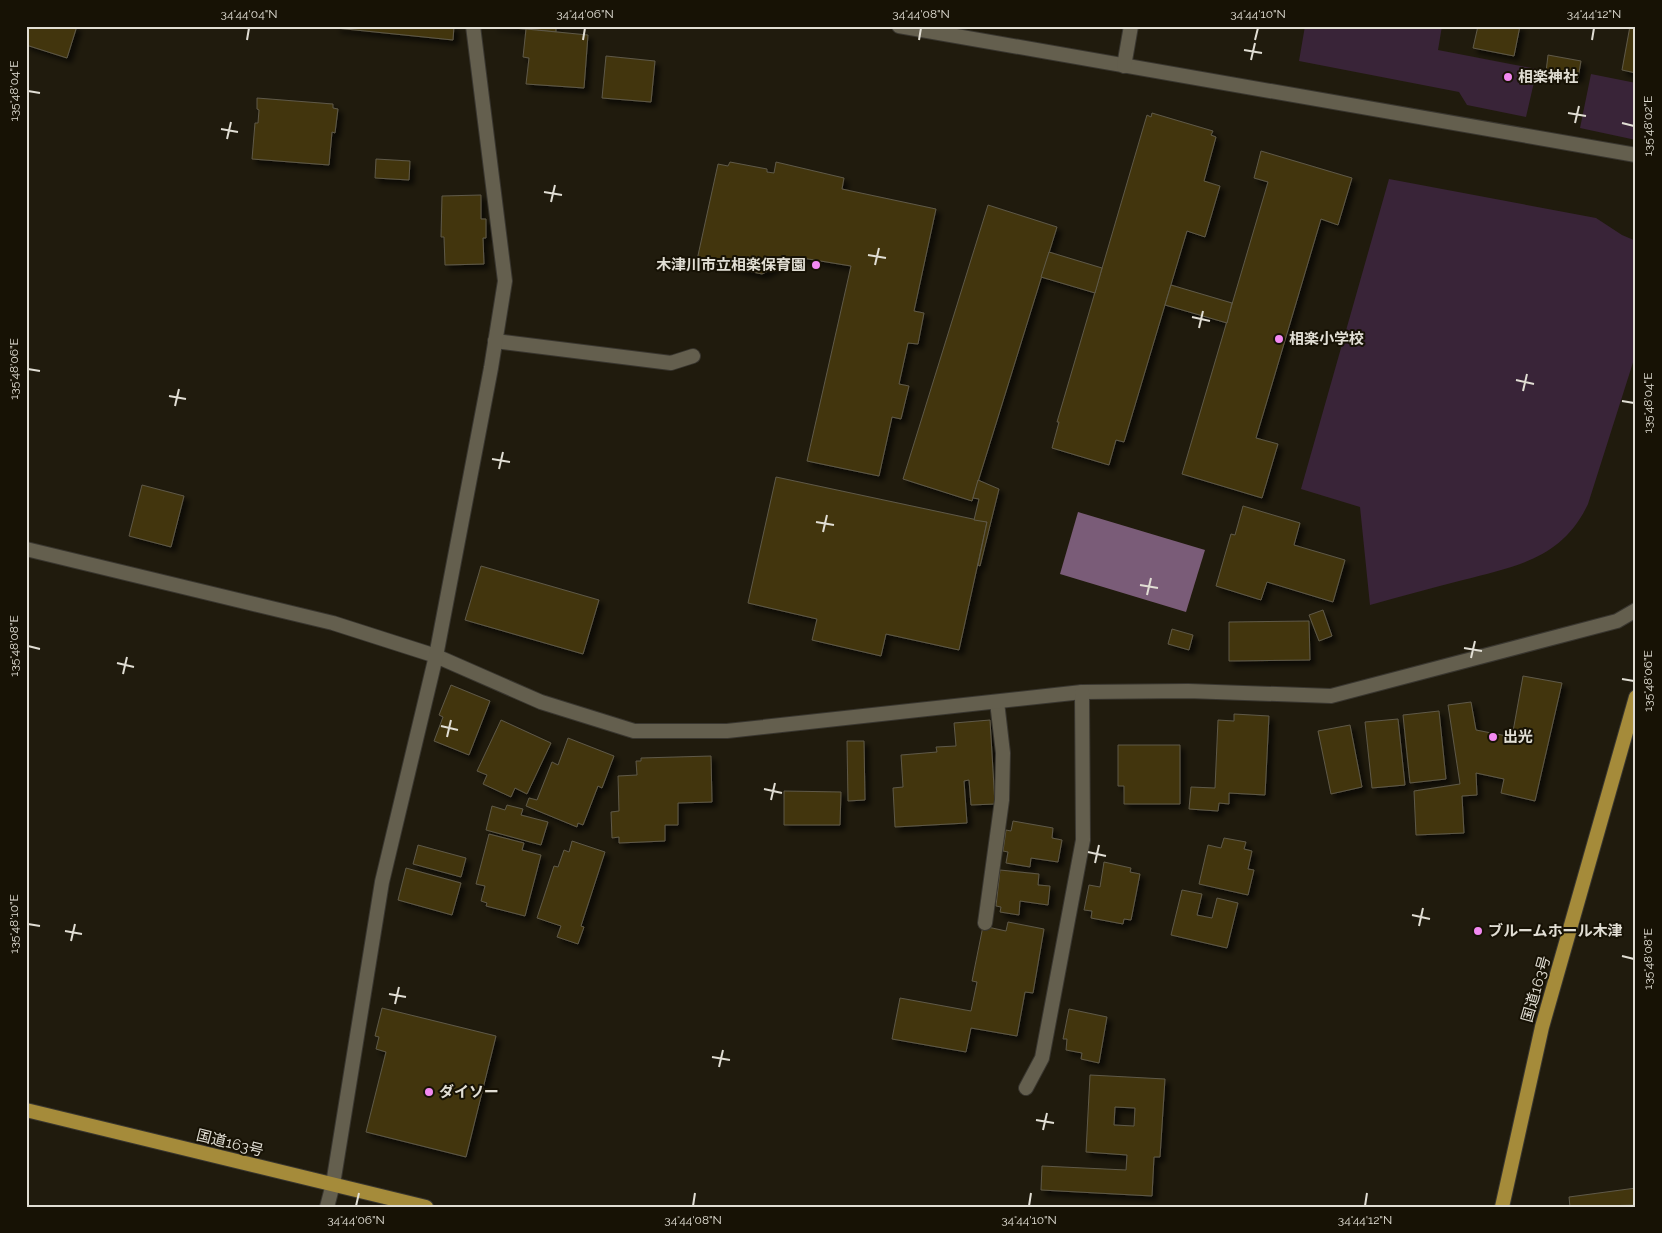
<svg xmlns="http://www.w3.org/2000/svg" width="1662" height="1233" font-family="Raleway,'Noto Sans JP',sans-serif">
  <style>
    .green { fill: #392438 }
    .water { fill: #7a5c78 }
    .building { fill: #42360f; stroke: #5f5948; fill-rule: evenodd; filter: url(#shadow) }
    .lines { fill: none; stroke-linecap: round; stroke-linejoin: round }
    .service-casing { stroke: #39362f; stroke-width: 16 }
    .minor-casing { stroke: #39362f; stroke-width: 16 }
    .trunk-casing { stroke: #39362f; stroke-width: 16 }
    .service { stroke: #645f4e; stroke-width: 14 }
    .minor { stroke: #645f4e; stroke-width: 14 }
    .trunk { stroke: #a58b3a; stroke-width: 14 }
    .ticks { fill: none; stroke: #e1ded4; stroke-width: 2 }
    .poi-dot { fill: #f389f1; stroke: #171205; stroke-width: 2 }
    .labels { text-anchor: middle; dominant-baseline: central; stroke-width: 4; stroke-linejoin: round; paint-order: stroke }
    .poi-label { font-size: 15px; font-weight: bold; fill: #e1ded4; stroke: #171205; text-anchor: start }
    .street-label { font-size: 15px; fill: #e1ded4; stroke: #171205 }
    .neatline { fill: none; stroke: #e1ded4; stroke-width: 2 }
    .ticks-label { font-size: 12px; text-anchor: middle; fill: #e1ded4 }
  </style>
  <defs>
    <filter id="shadow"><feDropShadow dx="4.5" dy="4.5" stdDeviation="2.5" flood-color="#0009"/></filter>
  </defs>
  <rect width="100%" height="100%" fill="#201b0d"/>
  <!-- green -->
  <g class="green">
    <path d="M1305,26H1442L1438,50L1537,69L1526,117L1467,105L1459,92L1299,61Z"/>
    <path d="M1591,74L1636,83V140L1580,128Z"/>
    <path d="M1389,179L1596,218L1622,235L1636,241V353L1588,504C1562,559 1516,566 1463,580C1432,588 1401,596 1370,605L1360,507L1301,489Z"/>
  </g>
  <!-- water -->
  <path class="water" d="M1078,512L1205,550L1186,612L1060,574Z"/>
  <!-- building -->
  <g class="building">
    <path d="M26,26H77L67,58L26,45Z"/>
    <path d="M336,26H454L453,40L336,28Z"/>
    <path d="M493,26H556V32Z"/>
    <path d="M1478,26H1520L1514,56L1473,48Z"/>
    <path d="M1630,26H1636V73L1622,70Z"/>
    <path d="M526,29L588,35L584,88L526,84L529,58L523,57Z"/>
    <path d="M1548,55L1581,61L1578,78L1546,72Z"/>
    <path d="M606,56L655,61L651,102L602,98Z"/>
    <path d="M257,98L333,104V108L338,109L335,133L332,132L329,165L252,159L255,123H258L259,110L257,109Z"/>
    <path d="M1152,113L1213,131L1211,135L1216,137L1204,181L1220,186L1205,237L1187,231L1124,442L1116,440L1109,465L1052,448L1059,422H1057L1144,125L1147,115L1151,117Z"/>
    <path d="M1261,151L1352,178L1338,225L1321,219L1256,438L1278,444L1262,498L1182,474L1268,182L1254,178Z"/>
    <path d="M376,159L410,161L409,180L375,178Z"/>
    <path d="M730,162L767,169V172L774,173L776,162L844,178L842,189L936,209L914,311L924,313L918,344L908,343L899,384L909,386L901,419L892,417L879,476L807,461L851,266L796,257L762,274L697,260L718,164L728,166Z"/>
    <path d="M481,195V219H486V238H483L484,264L445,265L444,237H441L442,196Z"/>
    <path d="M988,205L1057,227L972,501L903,479Z"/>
    <path d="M1049,252L1102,268L1095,293L1041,277Z"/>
    <path d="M1171,285L1232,303L1227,323L1165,305Z"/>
    <path d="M776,477L987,522L959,650L886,634L881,656L812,640L817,619L748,603Z"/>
    <path d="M978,480L999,489L980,566L978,565L987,522L974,520L979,499L973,498Z"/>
    <path d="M142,485L184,496L171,547L129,536Z"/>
    <path d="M1243,506L1300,523L1294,545L1345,560L1333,602L1267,582L1261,600L1216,586L1231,534L1235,535Z"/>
    <path d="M481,566L599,600L583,654L465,620Z"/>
    <path d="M1323,610L1332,636L1319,641L1309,615Z"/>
    <path d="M1309,621L1310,660L1229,661V622Z"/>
    <path d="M1172,629L1193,635L1189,650L1168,644Z"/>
    <path d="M1523,676L1562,683L1535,801L1501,793L1504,779L1476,773L1477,795L1462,796L1464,833L1416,835L1414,791L1460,784L1448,705L1471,702L1476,730L1512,737Z"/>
    <path d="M451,685L490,701L469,755L434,741L443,717L439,715Z"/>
    <path d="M1439,711L1446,779L1410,783L1403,715Z"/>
    <path d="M1234,714L1269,716L1265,795L1229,793V804L1219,803L1218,811L1189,809L1191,787L1215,788L1218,720L1234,721Z"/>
    <path d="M1398,719L1405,785L1372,788L1365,722Z"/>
    <path d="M501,720L551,743L527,794L515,788L511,797L483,784L487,775L477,771Z"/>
    <path d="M990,720L995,804L971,805L969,780L964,781L967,823L895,827L893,788L903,787L901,755L937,752L936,747L956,746L954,723Z"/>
    <path d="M1350,725L1362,787L1331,794L1318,731Z"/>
    <path d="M568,738L614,756L602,788L598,786L583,825L578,823L577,827L526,806L529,798L537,800L552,762L558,765Z"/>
    <path d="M847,741H864L865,800L848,801Z"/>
    <path d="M1118,745H1180V804H1124V786H1118Z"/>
    <path d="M711,756L712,802L678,803V825H665V841L619,843V837L612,838L611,812L619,811L618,776L637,775L636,761H641V758Z"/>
    <path d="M784,791L841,792L840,825H784Z"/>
    <path d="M507,805L523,809L521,815L548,822L541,845L486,830L492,806L505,810Z"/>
    <path d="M1013,821L1053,828L1052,838L1062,840L1058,862L1031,858L1030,867L1006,863L1008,852L1003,851L1006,830L1011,831Z"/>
    <path d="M489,834L524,843L522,850L541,855L525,916L486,906L487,903L481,901L485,886L476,884Z"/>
    <path d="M1224,838L1246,842L1244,849L1252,851L1248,869L1254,870L1248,895L1199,884L1208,845L1221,848Z"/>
    <path d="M572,841L605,852L581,926L584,927L578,944L557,937L561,926L537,918L554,866L558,867L564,850L569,852Z"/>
    <path d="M418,845L466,858L461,877L413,864Z"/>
    <path d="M1104,862L1131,868L1130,872L1140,874L1131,920L1124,919L1123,924L1091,918L1092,911L1084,910L1089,885L1100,887Z"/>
    <path d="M406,868L461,883L452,915L398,900Z"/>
    <path d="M1000,870L1039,874L1038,885L1050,886L1048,905L1020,901L1019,915L1000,912L1001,907L996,906Z"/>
    <path d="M1182,890L1202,894L1197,915L1212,918L1217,898L1238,903L1227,948L1171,935Z"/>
    <path d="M1008,922L1044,929L1033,993L1025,992L1017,1036L971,1028L966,1052L892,1039L900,998L971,1011L977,982L972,981L983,926L1006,931Z"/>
    <path d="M382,1008L496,1036L466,1157L366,1132L386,1052L376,1049L379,1037L375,1036Z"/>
    <path d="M1069,1009L1107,1017L1099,1063L1081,1059L1082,1053L1066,1050L1067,1039H1063Z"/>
    <path d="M1090,1075L1165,1079L1160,1157H1154L1152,1196L1041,1190L1042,1166L1126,1170L1127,1155L1086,1152ZM1115,1107L1135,1108L1134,1126L1114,1125Z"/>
    <path d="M1636,1188V1205L1570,1207L1569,1197Z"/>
  </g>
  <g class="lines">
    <!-- service casing -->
    <g class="service-casing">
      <path id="service" d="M985,923L1002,800L1003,753L997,702"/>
    </g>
    <!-- minor casing -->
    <g class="minor-casing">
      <g id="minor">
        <path d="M899,26L1636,155"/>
        <path d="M1124,66L1131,26"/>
        <path d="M495,341L671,363L693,356"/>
        <path d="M26,549L333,623L436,656L541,702L634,731H727L1082,692L1188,691L1331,696L1617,621L1636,610"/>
        <path d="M1026,1088L1042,1058L1083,840L1082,692"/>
        <path d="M327,1207L333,1184L382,882L436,656L491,368L505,281L473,26"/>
      </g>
    </g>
    <!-- trunk casing -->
    <g class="trunk-casing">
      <g id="trunk">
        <path d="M26,1110L426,1207"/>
        <path d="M1502,1207L1542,1027L1636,697"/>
      </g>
    </g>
    <!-- service -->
    <use href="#service" class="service"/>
    <!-- minor -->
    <use href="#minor" class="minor"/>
    <!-- trunk -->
    <use href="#trunk" class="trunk"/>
  </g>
  <!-- ticks -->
  <path class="ticks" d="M247,40L249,28M583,40L585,28M919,40L921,28M1255,40L1258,28M1592,40L1594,28M1244,50L1262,53M1251,60L1255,43M28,91L40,93M1568,113L1586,116M1575,123L1579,106M1622,123L1634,126M221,129L238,132M227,139L231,122M544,192L562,195M551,202L555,185M868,255L886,258M875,265L879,248M1192,317L1210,321M1199,328L1203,311M28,369L40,371M1516,380L1534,384M1523,391L1527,374M169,396L186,399M1622,401L1634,403M175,406L179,389M492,459L510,462M499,469L503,452M816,522L834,525M823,532L827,515M1140,585L1158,588M1147,595L1151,578M28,646L40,649M1464,648L1482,651M1471,658L1475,641M117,663L134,667M123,674L127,657M1622,679L1634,681M441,726L458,730M447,737L451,720M764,789L782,793M771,800L775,783M1088,852L1106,856M1095,863L1099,845M1412,915L1430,919M28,924L40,926M1419,926L1423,908M65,931L82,934M71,941L75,924M1622,956L1634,959M389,994L406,997M395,1004L399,987M712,1057L730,1060M719,1067L723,1050M1036,1120L1054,1123M1043,1130L1047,1113M356,1206L359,1193M693,1206L695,1193M1029,1206L1031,1193M1365,1206L1367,1193"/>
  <!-- markers -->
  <g class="poi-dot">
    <circle cx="1508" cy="77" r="5"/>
    <circle cx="816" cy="265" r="5"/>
    <circle cx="1279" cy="339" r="5"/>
    <circle cx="1493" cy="737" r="5"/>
    <circle cx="1478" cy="931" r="5"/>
    <circle cx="429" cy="1092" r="5"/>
  </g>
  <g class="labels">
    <!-- poi labels -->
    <g class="poi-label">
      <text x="1518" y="77">相楽神社</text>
      <text x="806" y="265" text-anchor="end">木津川市立相楽保育園</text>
      <text x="1289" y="339">相楽小学校</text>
      <text x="1503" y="737">出光</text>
      <text x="1488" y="931">ブルームホール木津</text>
      <text x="439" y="1092">ダイソー</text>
    </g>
    <!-- street labels -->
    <g class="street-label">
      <text transform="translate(1536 989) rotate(-74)">国道163号</text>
      <text transform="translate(230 1143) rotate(14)">国道163号</text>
    </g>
  </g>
  <!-- border -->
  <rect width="1662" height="1233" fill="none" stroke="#171205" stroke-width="55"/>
  <rect x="28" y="28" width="1606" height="1178" class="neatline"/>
  <g class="ticks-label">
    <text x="249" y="18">34°44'04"N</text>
    <text x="585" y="18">34°44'06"N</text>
    <text x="921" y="18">34°44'08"N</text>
    <text x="1258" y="18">34°44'10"N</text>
    <text x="1594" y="18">34°44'12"N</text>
    <text transform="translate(14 91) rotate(-90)" y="4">135°48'04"E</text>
    <text transform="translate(1648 126) rotate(-90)" y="4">135°48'02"E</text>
    <text transform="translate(14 369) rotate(-90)" y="4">135°48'06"E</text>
    <text transform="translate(1648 403) rotate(-90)" y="4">135°48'04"E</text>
    <text transform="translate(14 646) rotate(-90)" y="4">135°48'08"E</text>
    <text transform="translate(1648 681) rotate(-90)" y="4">135°48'06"E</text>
    <text transform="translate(14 924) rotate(-90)" y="4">135°48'10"E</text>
    <text transform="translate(1648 959) rotate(-90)" y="4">135°48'08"E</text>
    <text x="356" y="1224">34°44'06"N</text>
    <text x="693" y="1224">34°44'08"N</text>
    <text x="1029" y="1224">34°44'10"N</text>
    <text x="1365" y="1224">34°44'12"N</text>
  </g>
</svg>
